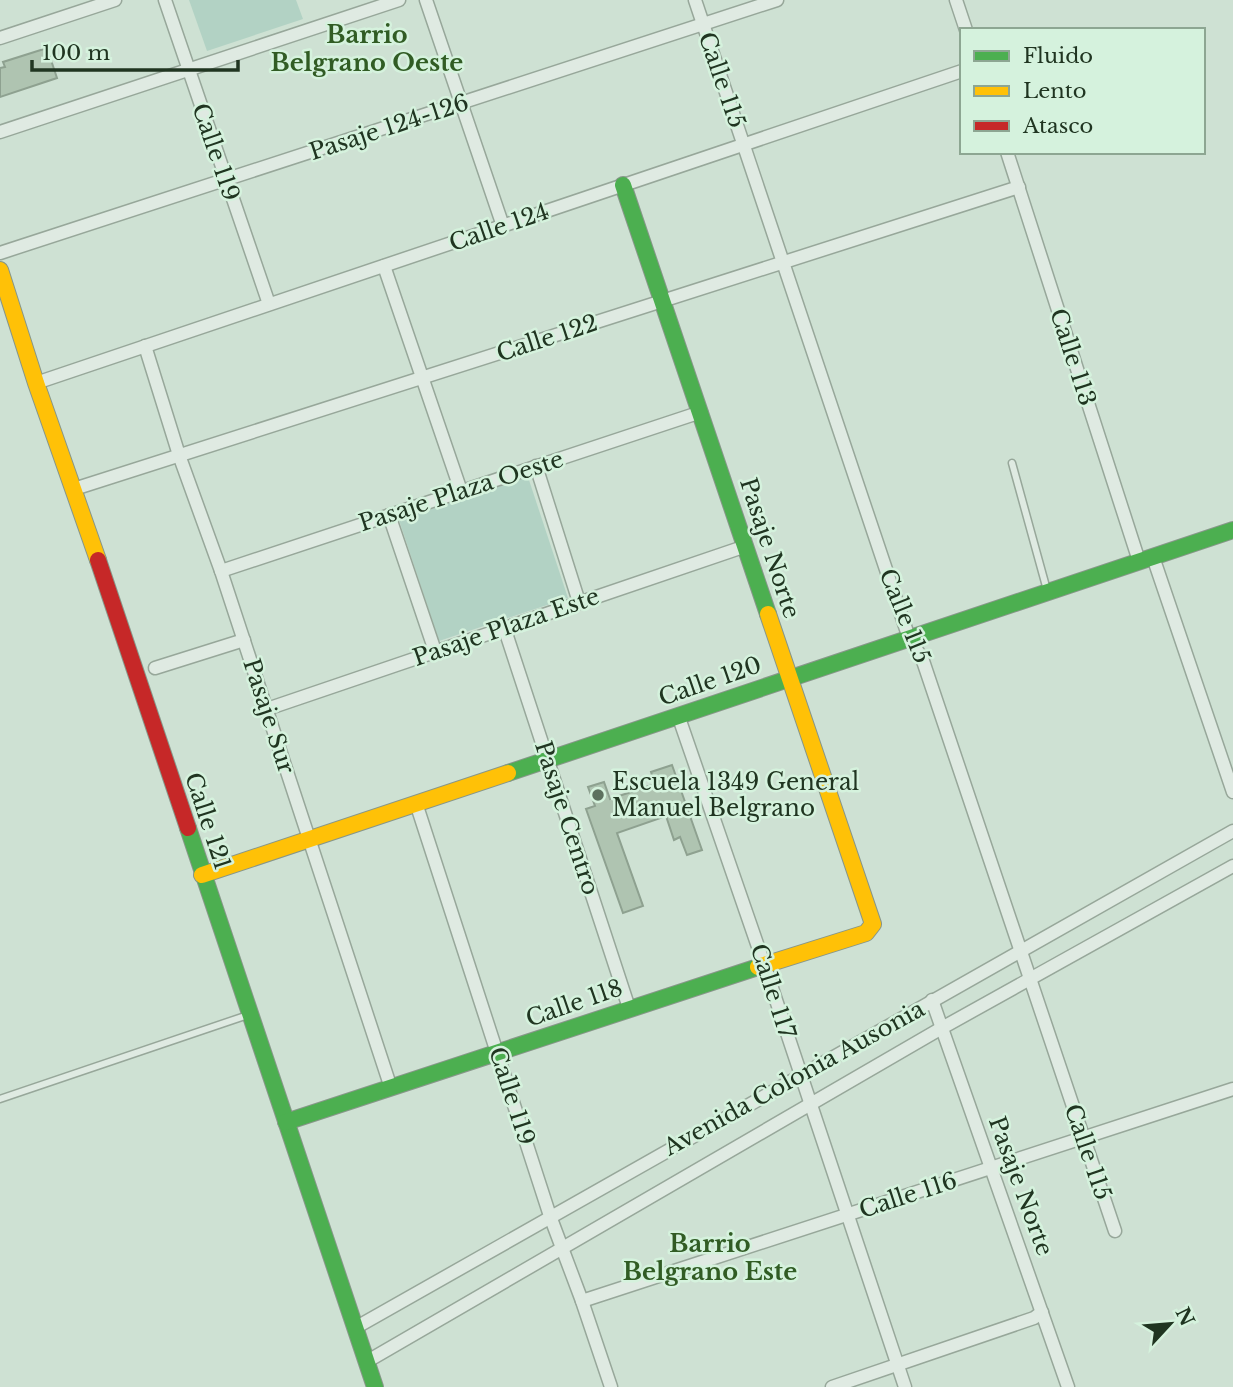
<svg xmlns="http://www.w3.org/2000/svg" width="1233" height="1387" font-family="'Libre Baskerville',serif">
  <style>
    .green { fill: #b2d2c4 }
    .building { fill: #afc4b1; stroke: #8ea190; stroke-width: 2 }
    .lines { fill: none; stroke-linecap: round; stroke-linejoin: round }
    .lane-casing { stroke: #97a79a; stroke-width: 9 }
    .street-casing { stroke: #97a79a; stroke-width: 15 }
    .fast-casing { stroke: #879689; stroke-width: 18 }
    .slow-casing { stroke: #879689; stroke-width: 18 }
    .jam-casing { stroke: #879689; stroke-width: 18 }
    .lane { stroke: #dfeae2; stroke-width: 6 }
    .street { stroke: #dfeae2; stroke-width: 12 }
    .fast { stroke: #4caf50; stroke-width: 16 }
    .slow { stroke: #ffc107; stroke-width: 16 }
    .jam { stroke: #c62828; stroke-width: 16 }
    .poi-dot { fill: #5d715f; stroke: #d5f2dd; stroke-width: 2.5 }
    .labels { text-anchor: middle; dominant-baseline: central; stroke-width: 5; stroke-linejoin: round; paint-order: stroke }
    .street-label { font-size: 23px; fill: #203521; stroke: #d5f2dd }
    .poi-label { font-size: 23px; fill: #203521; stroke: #d5f2dd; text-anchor: start }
    .neighbourhood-label { font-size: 24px; font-weight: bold; fill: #315c24; stroke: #d5f2dd }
  </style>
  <rect width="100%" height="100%" fill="#cee1d3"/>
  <!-- green -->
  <g class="green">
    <path d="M189,0H296L303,19L207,51Z"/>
    <path d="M528,477L568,598L439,641L399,520Z"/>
  </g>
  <!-- building -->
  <g class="building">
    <path d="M47,48L57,78L0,97V68L5,67L3,62Z"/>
    <path d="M672,765L702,850L687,855L680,837L674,840L666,816L617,833L643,906L623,913L586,809L595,806L588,787L604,782L610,799L655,784L651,772Z"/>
  </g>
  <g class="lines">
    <!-- lane casing -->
    <g class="lane-casing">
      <g id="lane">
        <path d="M1012,463L1047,590"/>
        <path d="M0,1099L248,1015"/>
      </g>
    </g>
    <!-- street casing -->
    <g class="street-casing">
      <g id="street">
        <path d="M165,0L269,304"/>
        <path d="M426,0L503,226"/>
        <path d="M695,0L909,638L922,658L1115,1231"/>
        <path d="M956,0L966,30"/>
        <path d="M0,38L115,0"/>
        <path d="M0,132L399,0"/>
        <path d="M1007,152L1139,561"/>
        <path d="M0,253L777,0"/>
        <path d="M384,266L461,491"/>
        <path d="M145,346L179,455L221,571L391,1088"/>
        <path d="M36,383L962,71"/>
        <path d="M536,466L579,602"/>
        <path d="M74,489L1019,187"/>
        <path d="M389,515L435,651"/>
        <path d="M1153,557L1233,792"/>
        <path d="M221,571L701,412"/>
        <path d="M504,627L629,1008"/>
        <path d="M155,668L244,640"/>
        <path d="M267,709L746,546"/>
        <path d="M678,715L764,964L905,1387"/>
        <path d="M416,803L550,1216L582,1301L611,1387"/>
        <path d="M932,1000L1068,1387"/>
        <path d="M582,1301L1233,1089"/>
        <path d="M355,1328L1233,831"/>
        <path d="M366,1362L940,1029L1233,866"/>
        <path d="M832,1387L1034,1318L1042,1312"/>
      </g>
    </g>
    <!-- fast casing -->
    <g class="fast-casing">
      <g id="fast">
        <path d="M623,185L768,614"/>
        <path d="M508,773L1233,530"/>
        <path d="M188,828L375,1387"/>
        <path d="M286,1122L758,967"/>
      </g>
    </g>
    <!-- slow casing -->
    <g class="slow-casing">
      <g id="slow">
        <path d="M0,270L36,383L98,560"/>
        <path d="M202,875L508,773"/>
        <path d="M758,967L866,933L873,924L768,614"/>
      </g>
    </g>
    <!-- jam casing -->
    <g class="jam-casing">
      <path id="jam" d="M98,560L188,828"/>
    </g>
    <!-- lane -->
    <use href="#lane" class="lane"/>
    <!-- street -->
    <use href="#street" class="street"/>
    <!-- fast -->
    <use href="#fast" class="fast"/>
    <!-- slow -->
    <use href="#slow" class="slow"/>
    <!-- jam -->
    <use href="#jam" class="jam"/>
  </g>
  <!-- markers -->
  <circle class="poi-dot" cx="598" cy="795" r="7"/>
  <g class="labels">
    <!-- street labels -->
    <g class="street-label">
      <text transform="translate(722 80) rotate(71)">Calle 115</text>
      <text transform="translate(389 127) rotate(-18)">Pasaje 124-126</text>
      <text transform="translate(216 152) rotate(71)">Calle 119</text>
      <text transform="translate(499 227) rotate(-19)">Calle 124</text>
      <text transform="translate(547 338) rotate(-18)">Calle 122</text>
      <text transform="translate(1073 357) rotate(72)">Calle 113</text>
      <text transform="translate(461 491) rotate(-18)">Pasaje Plaza Oeste</text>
      <text transform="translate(770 548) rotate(72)">Pasaje Norte</text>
      <text transform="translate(905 616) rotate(68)">Calle 115</text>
      <text transform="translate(506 627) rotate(-19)">Pasaje Plaza Este</text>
      <text transform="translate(710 681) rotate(-19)">Calle 120</text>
      <text transform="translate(269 716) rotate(72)">Pasaje Sur</text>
      <text transform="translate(567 818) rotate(72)">Pasaje Centro</text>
      <text transform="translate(208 821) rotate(72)">Calle 121</text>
      <text transform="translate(773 991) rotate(72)">Calle 117</text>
      <text transform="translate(574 1003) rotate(-19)">Calle 118</text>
      <text transform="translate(794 1078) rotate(-29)">Avenida Colonia Ausonia</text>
      <text transform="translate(512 1096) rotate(72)">Calle 119</text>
      <text transform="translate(1088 1152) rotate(71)">Calle 115</text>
      <text transform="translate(1021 1186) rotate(70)">Pasaje Norte</text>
      <text transform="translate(908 1195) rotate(-18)">Calle 116</text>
    </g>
    <!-- poi labels -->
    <g class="poi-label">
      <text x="612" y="782">Escuela 1349 General<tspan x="612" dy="26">Manuel Belgrano</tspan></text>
    </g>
    <!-- neighbourhood labels -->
    <g class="neighbourhood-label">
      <text x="367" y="34">Barrio<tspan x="367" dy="28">Belgrano Oeste</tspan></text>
      <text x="710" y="1243">Barrio<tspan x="710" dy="28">Belgrano Este</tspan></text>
    </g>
  </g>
  <!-- legend -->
  <rect x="960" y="28" width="245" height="126" fill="#d5f2dd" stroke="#8da692" stroke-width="2"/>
  <rect x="974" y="51" width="35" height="10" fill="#4caf50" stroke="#8da692" stroke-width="2"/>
  <text x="1023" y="63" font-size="21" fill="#203521">Fluido</text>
  <rect x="974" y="86" width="35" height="10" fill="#ffc107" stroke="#8da692" stroke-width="2"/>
  <text x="1023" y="98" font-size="21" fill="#203521">Lento</text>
  <rect x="974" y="121" width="35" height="10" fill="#c62828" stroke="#8da692" stroke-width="2"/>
  <text x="1023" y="133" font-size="21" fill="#203521">Atasco</text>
  <!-- north arrow -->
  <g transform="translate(1170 1324) rotate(64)" stroke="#d5f2dd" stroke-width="5" paint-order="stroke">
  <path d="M0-5L12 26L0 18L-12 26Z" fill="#203521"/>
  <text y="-10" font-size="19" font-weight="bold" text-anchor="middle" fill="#203521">N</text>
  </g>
  <!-- scale -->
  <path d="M32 60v10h206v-10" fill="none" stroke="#203521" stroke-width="3.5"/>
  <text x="42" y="60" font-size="21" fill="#203521" stroke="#d5f2dd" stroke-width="5" paint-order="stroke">100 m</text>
</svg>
